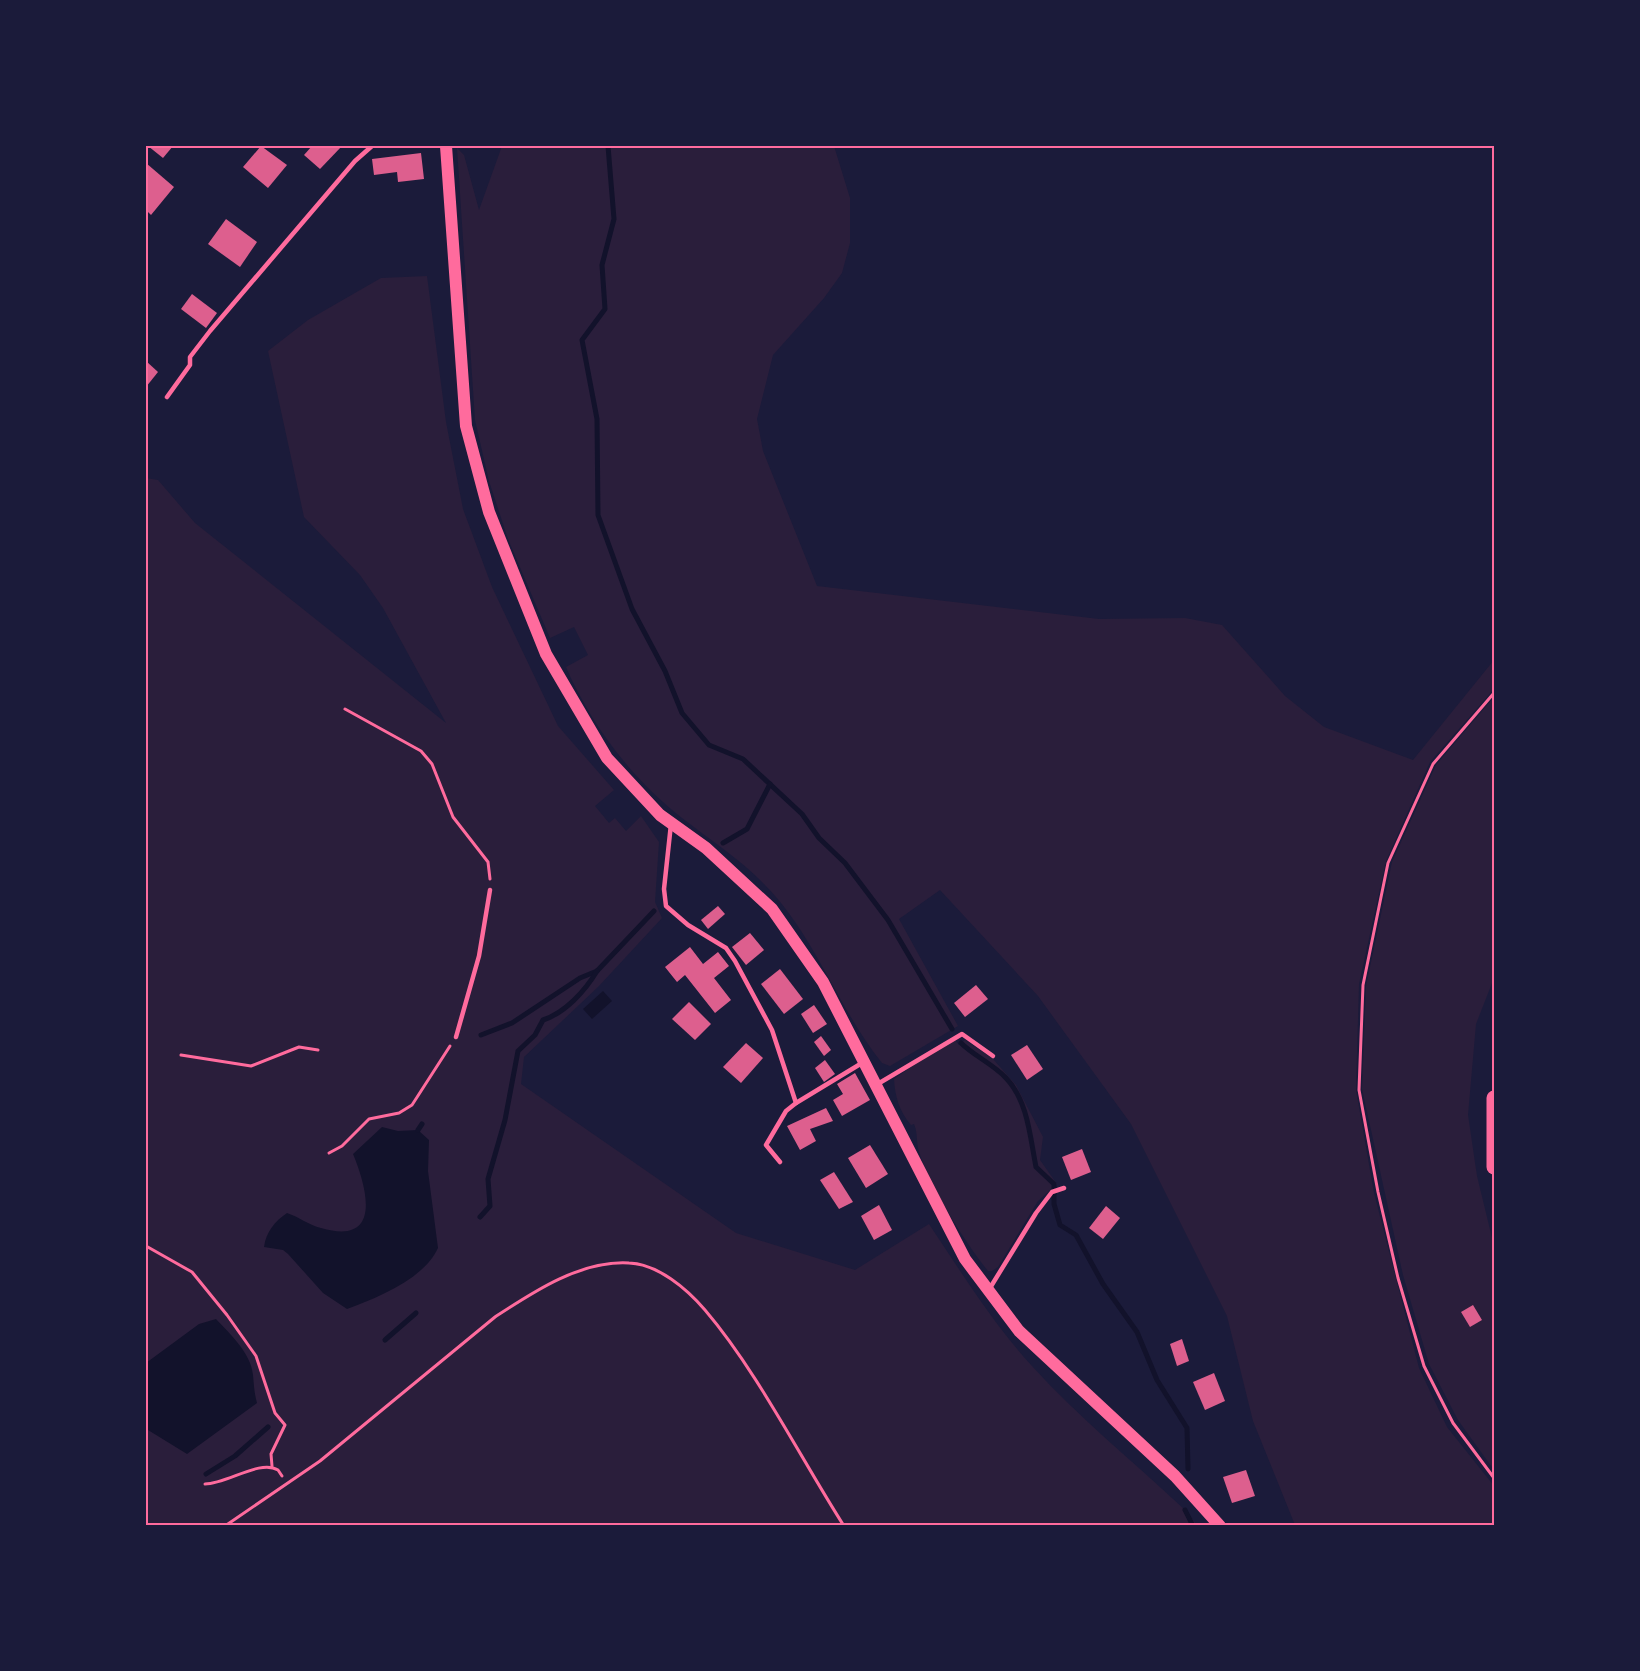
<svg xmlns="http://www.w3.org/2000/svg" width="1640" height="1671" font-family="'DejaVu Sans',sans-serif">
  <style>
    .green { fill: #2a1e3b }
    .water { fill: #12122b }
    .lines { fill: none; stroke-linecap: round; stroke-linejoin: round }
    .stream { stroke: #12122b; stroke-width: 5 }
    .building { fill: #dd5f8e }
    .path { stroke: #ff6b9d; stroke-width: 3 }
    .service { stroke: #ff6b9d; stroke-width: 4.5 }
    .secondary { stroke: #ff6b9d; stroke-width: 12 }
    .primary { stroke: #ff6b9d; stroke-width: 15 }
    .neatline { fill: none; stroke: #ff6b9d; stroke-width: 2 }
  </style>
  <rect width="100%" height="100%" fill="#1b1b3a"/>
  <!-- green -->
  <g class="green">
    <path d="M502,146H834L850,198V243L842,273L824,298L773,355L757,419L763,451L817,586L1099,619L1185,618L1222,625L1285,696L1324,727L1413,760L1494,660V689L1430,762L1386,861L1359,984L1356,1090L1374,1193L1419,1368L1447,1427L1494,1486V1525H1295L1253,1421L1227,1316L1131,1124L1038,996L940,890L899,919L958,1026L890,1066L882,1063C837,1007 815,935 764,884C740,859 709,839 682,818C632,779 591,725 566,667L588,655L574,627L550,638L508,539L489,481L475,420L457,148L464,155L479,210Z"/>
    <path d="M427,276L446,422L463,509L492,587L558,726L614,790L595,806L609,823L615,818L626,831L641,816L659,842L655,902L662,918L599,986L524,1057L521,1084L736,1233L855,1270L929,1224C961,1272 992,1322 1031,1365C1079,1418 1134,1462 1185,1510L1197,1525L146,1526V478L158,480L195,523L446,723L383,608L360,575L304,517L268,351L308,320L381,278Z"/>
    <path d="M1494,697V978L1476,1024L1468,1115L1477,1176L1494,1246V1470L1458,1420L1429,1364L1403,1275L1362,1089L1366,986L1392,862L1436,765Z"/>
    <path d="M955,1040L959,1045L965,1040L993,1059L1016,1085L1043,1137L1040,1160L1057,1184L1038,1201L998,1267L992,1271H988C964,1241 931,1188 919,1152C916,1142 918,1133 914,1124L911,1125C899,1111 895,1096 894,1079L941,1046Z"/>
  </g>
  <!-- water -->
  <g class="water">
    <path d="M603,991L612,1001L592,1019L583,1009Z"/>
    <path d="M382,1127L398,1131L418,1130L429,1140L428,1171L438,1248C424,1279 377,1298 347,1309L323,1293L288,1254L283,1250L264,1247C266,1232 275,1221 287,1213C299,1217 309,1225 321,1228C383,1246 367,1188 353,1154Z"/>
    <path d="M216,1319C229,1333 251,1353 253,1375C254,1385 254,1392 257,1403L187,1454L148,1430L146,1425V1363L199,1324Z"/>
  </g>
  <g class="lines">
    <!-- stream -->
    <g class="stream">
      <path d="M608,146L614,219L602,265L605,309L582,340L597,419L598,515L632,609L665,671L682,713L709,745L743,759L802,814L819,838L845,863L888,920L952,1029"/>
      <path d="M723,843L747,829L770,784"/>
      <path d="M481,1035L512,1023L580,978L597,971L654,911"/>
      <path d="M961,1043C974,1056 993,1064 1006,1078C1028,1101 1030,1137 1036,1167L1054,1184V1204L1060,1225L1076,1235L1103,1284L1137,1332L1157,1380L1187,1428L1188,1469"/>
      <path d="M418,1130L422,1124"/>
      <path d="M480,1217L490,1206L488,1179L505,1120L518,1051L535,1035L543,1020C565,1013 585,991 597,971"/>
      <path d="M385,1340L416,1313"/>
      <path d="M206,1474L235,1456L268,1427"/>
      <path d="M1185,1510L1193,1526"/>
    </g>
  </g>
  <!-- building -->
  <g class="building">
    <path d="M148,146H173L163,158Z"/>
    <path d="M261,146L287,165L268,188L243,167Z"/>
    <path d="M312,146H342L320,169L304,155Z"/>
    <path d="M421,153L424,179L398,182L397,172L374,175L372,159Z"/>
    <path d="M146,163L174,187L151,215L146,210Z"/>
    <path d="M226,219L257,242L240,267L208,244Z"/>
    <path d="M192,294L217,313L206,328L181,309Z"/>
    <path d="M146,361L158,372L146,387Z"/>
    <path d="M718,906L725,914L708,929L701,920Z"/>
    <path d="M750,933L764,950L746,965L732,947Z"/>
    <path d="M690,947L703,964L718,952L729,966L714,978L731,1000L715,1013L685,975L677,982L665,967Z"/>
    <path d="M780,969L803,999L784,1014L761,984Z"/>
    <path d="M976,985L988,999L965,1017L954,1003Z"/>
    <path d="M689,1002L711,1024L695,1040L672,1019Z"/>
    <path d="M814,1005L827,1024L813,1033L801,1014Z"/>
    <path d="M821,1036L831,1050L824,1056L814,1042Z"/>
    <path d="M746,1043L763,1058L741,1083L723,1067Z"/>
    <path d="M1027,1045L1043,1069L1027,1080L1011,1055Z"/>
    <path d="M825,1060L835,1074L824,1082L815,1068Z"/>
    <path d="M855,1073L870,1100L842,1116L833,1100L843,1094L837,1084Z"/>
    <path d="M826,1108L833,1121L810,1129L816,1141L800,1150L787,1126Z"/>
    <path d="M870,1145L888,1174L866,1188L848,1158Z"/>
    <path d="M1082,1149L1091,1172L1071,1180L1062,1157Z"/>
    <path d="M834,1172L853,1202L839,1209L820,1180Z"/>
    <path d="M879,1205L892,1230L874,1240L861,1216Z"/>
    <path d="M1106,1206L1120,1218L1103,1239L1089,1228Z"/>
    <path d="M1473,1305L1482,1320L1470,1327L1461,1312Z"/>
    <path d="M1182,1339L1189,1361L1177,1366L1170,1344Z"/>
    <path d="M1214,1373L1225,1401L1205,1410L1193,1382Z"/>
    <path d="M1246,1470L1255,1496L1232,1503L1223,1477Z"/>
  </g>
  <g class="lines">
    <!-- path -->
    <g class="path">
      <path d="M1494,693L1433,764L1388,863L1363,985L1359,1090L1378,1192L1398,1278L1424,1366L1453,1423L1494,1478"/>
      <path d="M345,709L421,751L432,764L453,817L488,862L490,879"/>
      <path d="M181,1055L251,1066L299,1047L318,1050"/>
      <path d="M329,1153L342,1146L369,1119L399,1113L412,1105L450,1046"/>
      <path d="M146,1246L192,1272L227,1315L256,1356L275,1413L285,1425L271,1454L272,1466"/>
      <path d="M205,1484C227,1484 260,1459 278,1470L282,1476"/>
      <path d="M225,1526L320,1461L495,1317C533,1292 581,1260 629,1263C658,1264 687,1289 705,1310C757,1371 800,1457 844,1526"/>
    </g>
    <!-- service -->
    <g class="service">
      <path d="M167,397L190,365V357L210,331L355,161L372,146"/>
      <path d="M671,824L664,889L666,906L688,925L726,948L735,961L772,1030L796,1103L786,1111L766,1145L780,1162"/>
      <path d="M456,1037L479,956L490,890"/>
      <path d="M876,1085L962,1034L993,1056"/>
      <path d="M796,1103L862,1063"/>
      <path d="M990,1288L1036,1213L1052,1192L1064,1188"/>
    </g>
    <!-- secondary -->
    <path class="secondary" d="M446,146L466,426L489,512L546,654L607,758L660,815L706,848L772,909L823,982L965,1259L1019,1331L1175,1476L1220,1526"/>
    <!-- primary -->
    <path class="primary" d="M1494,1098V1167"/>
  </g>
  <!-- border -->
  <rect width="1640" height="1671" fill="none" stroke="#1b1b3a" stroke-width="294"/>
  <rect x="147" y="147" width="1346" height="1377" class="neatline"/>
</svg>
